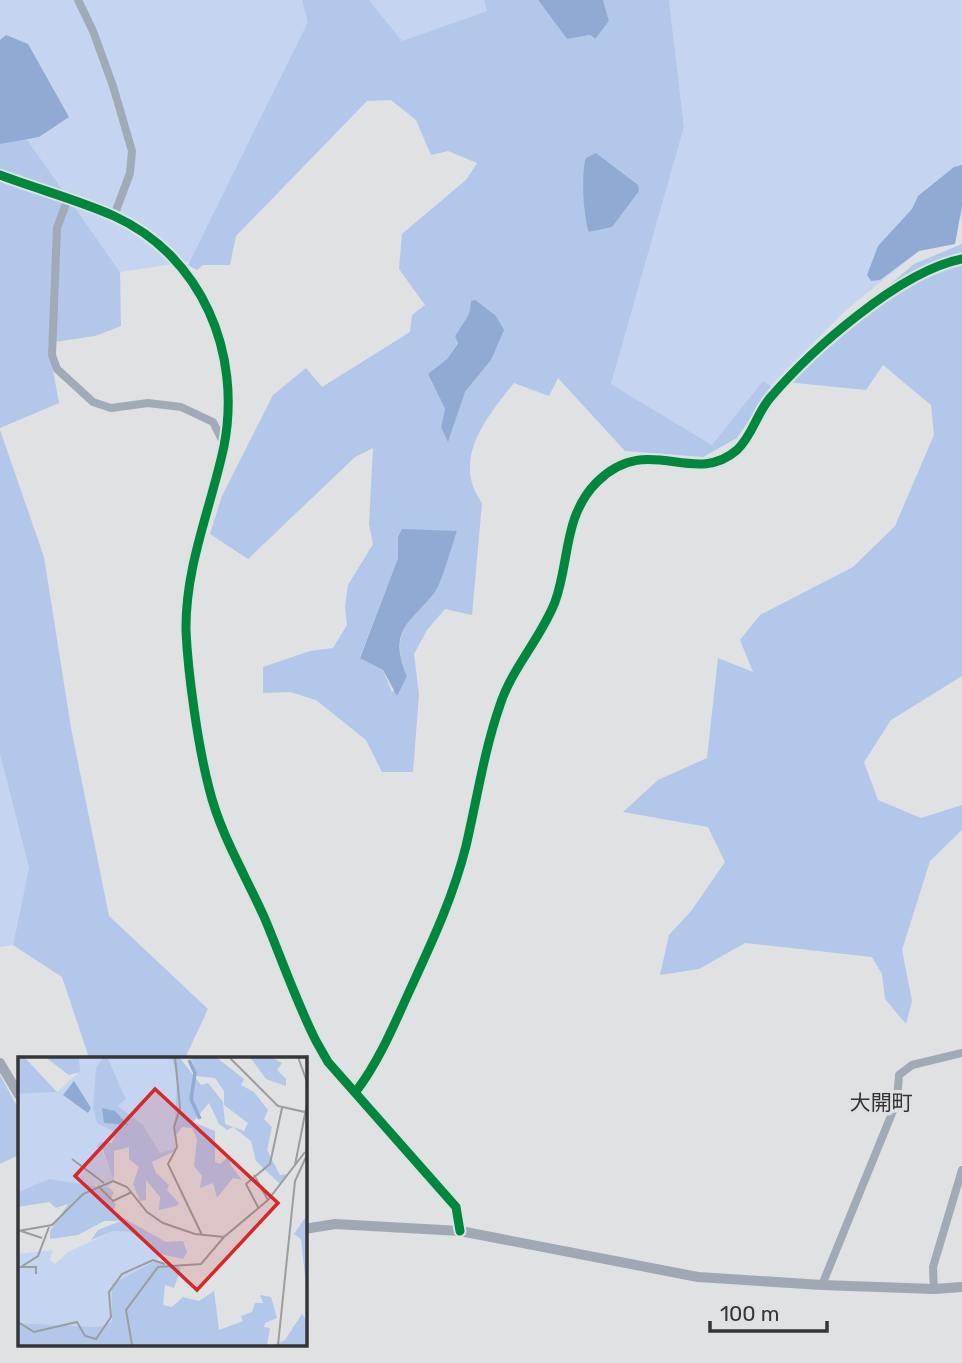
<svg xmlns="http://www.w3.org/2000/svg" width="962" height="1363" font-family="Rubik,'Noto Sans JP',sans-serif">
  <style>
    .green { fill: #c5d5f1 }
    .forest { fill: #b2c7ea; fill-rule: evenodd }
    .water { fill: #91aad4 }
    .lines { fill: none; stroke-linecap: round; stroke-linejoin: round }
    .street { stroke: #a1aab7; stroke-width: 8 }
    .secondary { stroke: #a0a8b5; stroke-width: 10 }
    .cycleway-casing { stroke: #dee0e4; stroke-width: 13 }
    .cycleway { stroke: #00873e; stroke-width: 9 }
    .labels { text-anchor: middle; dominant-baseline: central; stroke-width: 7; stroke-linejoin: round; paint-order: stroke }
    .quarter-label { font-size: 21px; fill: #323337; stroke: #dee0e4 }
    .inset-river { fill: none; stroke: #91aad4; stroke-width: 3.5 }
    .inset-road { fill: none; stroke: #9b9d9e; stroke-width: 2 }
    .view { fill: #d62828; fill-opacity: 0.15; stroke: #d62828; stroke-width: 3.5 }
    .inset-edge { fill: none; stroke: #353637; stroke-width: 3.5 }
  </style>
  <rect width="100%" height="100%" fill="#dfe1e3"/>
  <!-- green -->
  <g class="green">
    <path d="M0,0H302L309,22L193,261L120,272L0,101Z"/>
    <path d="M369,0H484L488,11L402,41Z"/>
    <path d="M669,0H962V216L845,311L712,445L611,384L684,127Z"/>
    <path d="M0,755L29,869L13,945L0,947Z"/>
  </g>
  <!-- forest -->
  <g class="forest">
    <path d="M302,0H369L402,41L487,11L484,0H538L567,39L590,35L594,39L609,21L603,0H669L684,127L611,384L712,445L763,381L772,387L737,438L703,457L625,451L558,378L549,396L514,383C486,418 451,460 482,503L472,615L445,609L427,630L414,654L419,694L413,772H382L366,740L316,700L290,692L263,693V667L310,651L333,648L347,625L345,607L348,585L373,544L369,524L373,448L355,457L248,559L210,534L222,496L273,395L306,368L322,387L410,332L412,315L425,305L399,269L402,234L467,179L477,163L448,151L431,155L416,120L391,100L367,101L236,236L230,265H203L197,270L188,265L308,22ZM596,153L606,163L601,228L590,232C577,208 589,178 596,153ZM471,301L491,360L465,392L448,441L441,427L445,409L428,374L447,359L458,342L455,336L469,314ZM457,531C452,543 440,586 434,592C408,622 389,633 407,676L392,692L383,670L360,657L398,558V537Z"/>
    <path d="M0,101L120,272L121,326L95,336L48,343L59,403L0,428Z"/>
    <path d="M962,244V676L891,720L864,762L878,800L921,818L962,805V830L930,861L902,950L912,1001L906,1024L885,999L882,974L872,957L745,943L699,969L660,975L669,935L692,910L725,862L708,827L623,812L658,780L707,758L718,658L753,672L740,640L760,615L853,567L895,526L934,435L931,405L883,365L866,390L776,381L914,264Z"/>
    <path d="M0,430L44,557L71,728L109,916L208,1009L185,1058H89L62,977L13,945L29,868L0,755Z"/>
    <path d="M0,1075L19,1110V1155L0,1164Z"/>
  </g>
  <!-- water -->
  <g class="water">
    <path d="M538,0H603L609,21L595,39L590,35L567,39Z"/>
    <path d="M6,35L28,44L69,117L39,137L0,144V40Z"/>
    <path d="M596,153L638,185L639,191L612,227L589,232C583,220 581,170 586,158Z"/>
    <path d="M962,165V206L955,244L919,251L880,280L871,281L867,275L878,246L912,209L918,196L954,167Z"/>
    <path d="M475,300L496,316L504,330L491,360L465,392L448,442L441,427L445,409L428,374L447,359L458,343L455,336L469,314L471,301Z"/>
    <path d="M402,529L457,531C453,542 441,585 435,592C409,624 388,630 407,676L397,696L383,670L360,658L398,558V537Z"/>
  </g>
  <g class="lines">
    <!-- street -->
    <g class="street">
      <path d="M78,0L93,31L113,86L132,151L130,173L114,216"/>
      <path d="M67,201L57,228L52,355L57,369L93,402L111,408L148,403L181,407L213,422L224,444"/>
      <path d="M357,1090C379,1061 394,1025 409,992C431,944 453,898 466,846C477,799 484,751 500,705C512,668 541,638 555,602C570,561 563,516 597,482C648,431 693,488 737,450C752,436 757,413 770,398C811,350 900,271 962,259"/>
      <path d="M822,1285L897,1101L899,1075L912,1065L962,1053"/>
      <path d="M934,1289L933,1267L962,1170"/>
    </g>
    <!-- secondary -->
    <g class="secondary">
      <path d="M0,175C37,189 78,200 114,216C202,256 242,353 224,446C211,508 185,566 186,631C188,674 198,746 209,788C220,834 246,876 265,919C282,960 296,1001 316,1041L328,1062L456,1207L460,1231"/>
      <path d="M0,1063L19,1095"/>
      <path d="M304,1229L335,1224L460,1231L698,1277L822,1285L934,1289L962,1287"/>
    </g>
    <!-- cycleway casing -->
    <g class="cycleway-casing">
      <g id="cycleway">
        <path d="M0,175C37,189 78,200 114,216C202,256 242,353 224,446C211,508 185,566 186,631C188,674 198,746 209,788C220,834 246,876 265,919C282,960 296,1001 316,1041L328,1062L456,1207L460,1231"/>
        <path d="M357,1090C379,1061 394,1025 409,992C431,944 453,898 466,846C477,799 484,751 500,705C512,668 541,638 555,602C570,561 563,516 597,482C648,431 693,488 737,450C752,436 757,413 770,398C811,350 900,271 962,259"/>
      </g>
    </g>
    <!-- cycleway -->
    <use href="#cycleway" class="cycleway"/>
  </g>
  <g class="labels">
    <!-- quarter labels -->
    <g class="quarter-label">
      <text x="881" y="1102">大開町</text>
    </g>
  </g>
  <!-- overview -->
  <g transform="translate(18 1057)">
    <rect width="289" height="289" fill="#dfe1e3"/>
    <path d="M61,0H85L78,11L99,76L84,93L96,123L91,131L31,122L0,135V37L39,35L61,15ZM153,0L159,19L156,92L142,96L125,68L100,49L108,42L89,1ZM96,174L112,175L143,197L134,209L94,227V265L81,270L0,266V197L35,193L32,203L37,207L50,195Z" fill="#c5d5f1"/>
    <path d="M7,0V1L39,35L0,37V0ZM61,0L62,15L51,18L27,0ZM85,0H89L108,42L100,49L125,68L142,96L156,92V82L157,94L134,105L138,116L151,128L149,133L161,146L158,149L141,153L142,140L128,123V143L122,144L115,127L121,110L111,102V90L96,94V124L85,93L78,90L82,85L94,86L98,76L79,66L75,51L78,11ZM153,0H161L183,28L190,26L205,45L207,67L226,74L230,66L206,48V34L197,21L179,19L173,0H198L226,22L223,28L236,35L250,53L246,62L254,70L249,93L262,118L270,117L262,127L238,104L233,84L215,70L209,73L201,67L191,46L175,65L197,74V105L202,107L212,98V107L224,123L215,121L199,141L195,126L182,131L184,119L176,109L179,82L174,71L164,70L156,81L159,19ZM253,0L264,6L259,13L268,22V29L248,22L232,0ZM31,122L91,131L96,135L92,143L98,147L95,155L148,185L165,184L169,195L165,202L143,197L112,175L96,174L73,183L80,173L103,164H86L60,178L32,182V174L50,147L38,151L31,145L0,150V135ZM289,158V237L283,182L276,177ZM137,204L163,211L156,231L147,228L145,248L154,250L165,240L181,244L196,234L201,273L225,264L223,259L234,255L237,246H245L242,238L253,240L259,261L247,266L246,270L252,271L249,288H0V266L81,270L94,265V227ZM284,257L289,264V288H255L267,283Z" fill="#b2c7ea"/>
    <path d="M56,24L73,51L70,56L45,38ZM84,51L97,54L110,68L86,66Z" fill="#91aad4"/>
    <path class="inset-river" d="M171,3L177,16L173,42L182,62"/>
    <path class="inset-road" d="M157,0L162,51L156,70L159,90L150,107L184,178M211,0L260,49L287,55M280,0L289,25M54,102L86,126M277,108L289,47M236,118L250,143M80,129L95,144L114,135M241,152L228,127L252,107L264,51M0,174L34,168L65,137L95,124L109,130L129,155L145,166L177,177L206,180M3,174L24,181M18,217V210H3L20,199L31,170M0,265L16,275L59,265L67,279L78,282L93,260L91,235L104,217L135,203L147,207M114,288L108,253L140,210L183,207L206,180L250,143L287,95M260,288L277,124L289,98"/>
    <path class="view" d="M137,32L260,146L179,233L57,119Z"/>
    <rect width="289" height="289" class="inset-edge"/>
  </g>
  <!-- scale -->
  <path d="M710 1321v10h117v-10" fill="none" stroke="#353637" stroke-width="3.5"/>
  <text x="720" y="1321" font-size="21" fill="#353637" stroke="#dee0e4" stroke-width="5" paint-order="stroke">100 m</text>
</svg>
